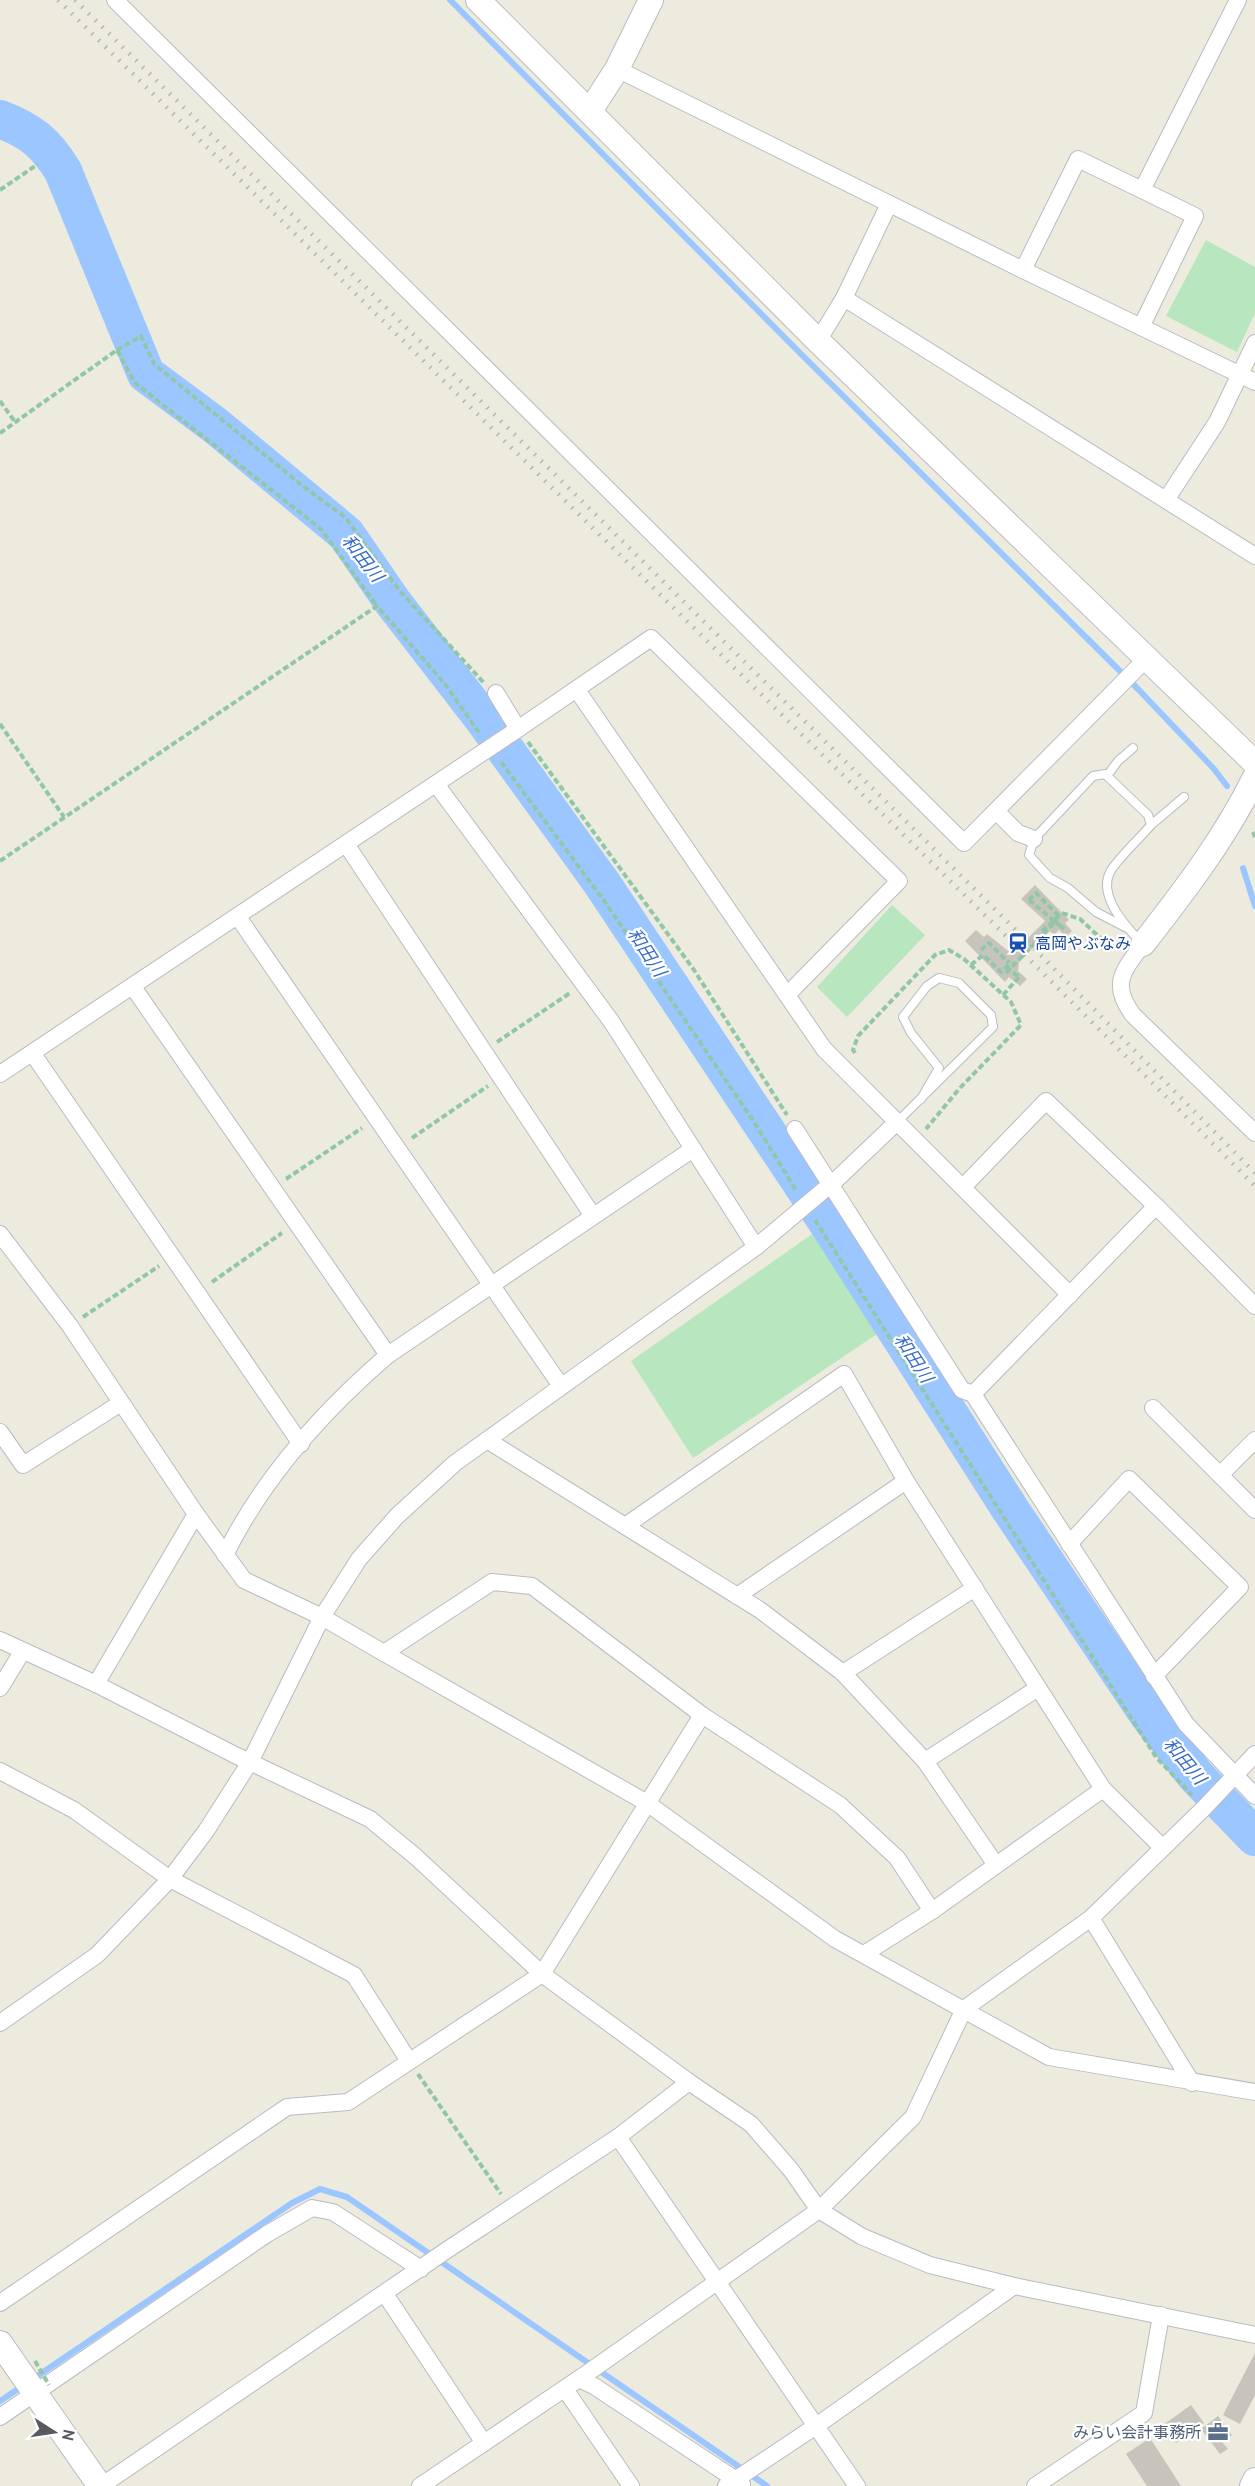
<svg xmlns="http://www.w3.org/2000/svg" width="1255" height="2486" font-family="'PT Sans','Noto Sans JP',sans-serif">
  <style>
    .green { fill: #b8e6be }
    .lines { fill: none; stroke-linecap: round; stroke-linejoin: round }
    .stream { stroke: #9bc6ff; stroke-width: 6 }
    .river { stroke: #9bc6ff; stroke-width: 38 }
    .building { fill: #c7c4bb }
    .lane-casing { stroke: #b9bbc2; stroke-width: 10 }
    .street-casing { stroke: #b9bbc2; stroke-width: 18 }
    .secondary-casing { stroke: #b9bcc4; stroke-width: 26 }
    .path { stroke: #91c7a8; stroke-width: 4; stroke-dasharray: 6 3; stroke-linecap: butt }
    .lane { stroke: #fff; stroke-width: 8 }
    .street { stroke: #fff; stroke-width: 16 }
    .secondary { stroke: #fff; stroke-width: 24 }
    .rail { stroke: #b4b5b5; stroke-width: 4.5; stroke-dasharray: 1.5 8; stroke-linecap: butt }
    .path-bridge { stroke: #91c7a8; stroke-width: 4; stroke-dasharray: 6 3; stroke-linecap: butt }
    .labels { text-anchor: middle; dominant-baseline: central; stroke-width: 4.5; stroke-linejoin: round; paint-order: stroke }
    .transit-label { font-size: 16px; fill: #164399; stroke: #fff; text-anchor: start }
    .service-label { font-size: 16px; fill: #4e5e75; stroke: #fff; text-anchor: end }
    .water-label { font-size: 18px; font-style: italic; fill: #376bc9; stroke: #fff }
  </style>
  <rect width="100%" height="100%" fill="#ecebde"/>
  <!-- green -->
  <g class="green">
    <path d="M1206,240L1255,267V313L1237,352L1166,316Z"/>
    <path d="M892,905L925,935L847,1017L817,987Z"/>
    <path d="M815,1232L880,1332L693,1458L631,1361Z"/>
  </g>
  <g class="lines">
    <!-- stream -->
    <g class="stream">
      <path d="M450,0L803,356L1138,689L1214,769L1227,786"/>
      <path d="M1243,868L1255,906"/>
      <path d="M33,2379L292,2203L320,2189L347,2197L767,2486"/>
      <path d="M0,2401L24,2385"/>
    </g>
    <!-- river -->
    <path class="river" d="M0,119C31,131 46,143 63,171L146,374L216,426L346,534L392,601L484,720L601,882L829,1225L1010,1509L1147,1713L1195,1775L1255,1837"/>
  </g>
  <!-- building -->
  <g class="building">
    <path d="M1035,885L1069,920L1065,923L1072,931L1066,937L1059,930L1054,935L1050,931L1019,962L1018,971L1027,979L1020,986L1009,977L1005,982L965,941L976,930L984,937L987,934L1012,954L1045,921L1021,899Z"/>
    <path d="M1255,2353V2395L1240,2424L1223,2415Z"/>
    <path d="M1191,2405L1204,2423L1176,2443L1163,2425Z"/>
    <path d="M1218,2416L1232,2435L1222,2442L1228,2449L1220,2454L1201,2429Z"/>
    <path d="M1150,2438L1181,2486H1147L1126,2454Z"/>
  </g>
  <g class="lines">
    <!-- lane casing -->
    <g class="lane-casing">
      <g id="lane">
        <path d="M1107,776L1118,761L1133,748"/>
        <path d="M1151,825L1184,797"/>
        <path d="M1125,927L1096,912L1068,888L1050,878L1029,855L1034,839L1093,776L1105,774L1148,815L1151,825C1141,837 1117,859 1110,872C1098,896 1125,926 1141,942"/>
        <path d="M898,1121L993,1027L991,1015L959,983L939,978L927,986L903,1017L911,1033L939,1068L921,1099"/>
      </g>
    </g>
    <!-- street casing -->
    <g class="street-casing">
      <g id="street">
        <path d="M115,0L964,843L1146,659"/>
        <path d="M617,69L1023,270L1255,382"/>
        <path d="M1023,270L1078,159L1142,190"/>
        <path d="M844,298L1255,556"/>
        <path d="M1141,327L1195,216L1142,190L1238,0"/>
        <path d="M818,341L844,298L889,204"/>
        <path d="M1166,500L1217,422L1255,343"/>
        <path d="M577,690L824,1049L1070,1295"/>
        <path d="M496,693L518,729"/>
        <path d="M436,784L611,1021L756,1247"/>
        <path d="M996,811L1018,833L1034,839"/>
        <path d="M346,844L593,1216"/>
        <path d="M238,917L561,1386"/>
        <path d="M1143,944C1123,971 1110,984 1133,1015L1255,1133"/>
        <path d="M133,987L388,1355"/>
        <path d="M33,1054L301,1444"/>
        <path d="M0,1074L518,729L651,638L899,881L787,995"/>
        <path d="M795,1129L962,1390L973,1394L1186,1724L1255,1796"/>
        <path d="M964,1186L1046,1101L1156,1206L1255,1306"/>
        <path d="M0,1234L70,1326L196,1514L244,1580L322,1617L384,1653L492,1582L532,1586L702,1715L840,1805L897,1858L932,1911L864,1954"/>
        <path d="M973,1394L1156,1206"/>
        <path d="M1153,1408L1255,1510"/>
        <path d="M0,1432L23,1465L121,1403"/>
        <path d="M487,1440L625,1526"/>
        <path d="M1220,1475L1255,1440"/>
        <path d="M1069,1544L1129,1479L1240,1587L1154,1676"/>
        <path d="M225,1555C263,1478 323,1411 388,1355L693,1149"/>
        <path d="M737,1596L906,1481"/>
        <path d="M0,1640L96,1684L235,1755L370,1819L416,1857L542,1974L689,2082L751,2124L791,2170L819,2210L861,2236L930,2265L1014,2286L1255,2335"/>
        <path d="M384,1653L647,1803L835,1939L1049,2057L1255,2092"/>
        <path d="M843,1673L975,1588"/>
        <path d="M96,1684L196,1514"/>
        <path d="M0,1688L22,1652"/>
        <path d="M925,1761L1038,1688"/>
        <path d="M0,1771L74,1810L170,1879L354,1975L409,2061"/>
        <path d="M1103,1789L1163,1848"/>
        <path d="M932,1911L1103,1789L906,1481L844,1374L625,1526L760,1610L843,1673L925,1761L996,1865"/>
        <path d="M1091,1918L1192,2083"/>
        <path d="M0,2023L97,1955L170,1879L206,1831L250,1762L322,1617L359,1559L397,1516L455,1463L756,1247L837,1179L898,1121"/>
        <path d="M618,2137L857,2486"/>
        <path d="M385,2294L484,2443"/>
        <path d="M0,2303L287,2107L348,2102L542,1974L702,1715"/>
        <path d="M579,2379L594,2386L742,2484"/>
        <path d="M565,2389L631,2486"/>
        <path d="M0,2417L267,2234L312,2208L333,2212L421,2269"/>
        <path d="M101,2486L447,2250L618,2137L689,2082"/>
        <path d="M420,2486L586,2374L819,2210L913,2117L964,2009L1091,1918L1204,1808L1255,1754"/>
        <path d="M726,2486L816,2426L1014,2286"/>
        <path d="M1035,2486L1144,2413L1161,2315"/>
      </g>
    </g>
    <!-- secondary casing -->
    <g class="secondary-casing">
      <g id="secondary">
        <path d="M478,0L818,341L1255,763"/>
        <path d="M590,111L617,69L651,0"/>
        <path d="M1143,944C1185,890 1225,838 1255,777"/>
        <path d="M0,2343L100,2486"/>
        <path d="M1252,2486L1255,2480"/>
      </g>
    </g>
    <!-- path -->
    <g class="path">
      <path d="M0,190L38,164"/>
      <path d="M117,350L141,336L154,364L304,487L345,517L399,590L484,683"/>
      <path d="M0,401L15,422"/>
      <path d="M0,433L117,350L135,383L321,529L377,606"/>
      <path d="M0,724L64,817"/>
      <path d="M528,742L694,970L787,1115"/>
      <path d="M501,762L605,902L754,1122L796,1190"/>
      <path d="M1253,832L1255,837"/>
      <path d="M0,861L377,606L445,684L480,734"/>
      <path d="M1029,900L1036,893L1059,916"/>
      <path d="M1054,920L1064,929"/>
      <path d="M1042,931L1062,913L1080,919L1109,946L1115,940"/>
      <path d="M981,950L989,943L1009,963"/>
      <path d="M971,965L983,955L1001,972L1012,962"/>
      <path d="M1006,967L1019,977"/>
      <path d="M1003,995L1019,977"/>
      <path d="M497,1042L570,993"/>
      <path d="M855,1053L853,1050L858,1036L935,955L949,950L964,959L1011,1002L1021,1025L959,1089L926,1129"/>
      <path d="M412,1138L488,1086"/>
      <path d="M286,1179L362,1128"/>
      <path d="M815,1220L1156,1757L1192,1795"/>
      <path d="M212,1282L282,1233"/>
      <path d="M83,1317L159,1266"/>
      <path d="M418,2074L501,2194"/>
    </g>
    <!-- lane -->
    <use href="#lane" class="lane"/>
    <!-- street -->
    <use href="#street" class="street"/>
    <!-- secondary -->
    <use href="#secondary" class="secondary"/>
    <!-- rail -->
    <g class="rail">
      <path d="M58,0L1015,945L1255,1186"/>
      <path d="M75,0L1023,937L1255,1173"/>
    </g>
    <!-- path-bridge -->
    <g class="path-bridge">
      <path d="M1029,900L1064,929"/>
      <path d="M1006,973L1054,923"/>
      <path d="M35,2361L49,2385"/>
    </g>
  </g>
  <!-- icons -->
  <defs>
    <g id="station-bare" transform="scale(1.62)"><path d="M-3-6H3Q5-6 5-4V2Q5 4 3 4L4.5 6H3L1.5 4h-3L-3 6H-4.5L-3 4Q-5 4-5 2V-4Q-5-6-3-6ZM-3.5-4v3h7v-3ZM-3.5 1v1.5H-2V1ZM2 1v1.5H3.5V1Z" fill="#1a4fb4" stroke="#fff" stroke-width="2.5" paint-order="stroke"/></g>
    <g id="office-bare" transform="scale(1.62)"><path d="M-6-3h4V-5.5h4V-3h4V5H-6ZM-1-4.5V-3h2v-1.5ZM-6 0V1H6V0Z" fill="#5c6f8a" stroke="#fff" stroke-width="2.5" paint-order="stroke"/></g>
  </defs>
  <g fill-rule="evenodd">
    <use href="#station-bare" x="1018" y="943"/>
    <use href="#office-bare" x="1218" y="2432"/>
  </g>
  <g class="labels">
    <!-- transit labels -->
    <g class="transit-label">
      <text x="1035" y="943">高岡やぶなみ</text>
    </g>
    <!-- service labels -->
    <g class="service-label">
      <text x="1201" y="2432">みらい会計事務所</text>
    </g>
    <!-- water labels -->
    <g class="water-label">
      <text transform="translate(363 558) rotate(52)">和田川</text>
      <text transform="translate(647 952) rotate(57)">和田川</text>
      <text transform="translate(914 1358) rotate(57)">和田川</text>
      <text transform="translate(1185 1761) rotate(50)">和田川</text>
    </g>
  </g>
  <!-- north arrow -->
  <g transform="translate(54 2432) rotate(102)" stroke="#ffffff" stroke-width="4.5" paint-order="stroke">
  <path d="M0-4.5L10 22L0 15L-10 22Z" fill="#575a61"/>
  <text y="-9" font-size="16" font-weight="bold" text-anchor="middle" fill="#575a61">N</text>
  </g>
</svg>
